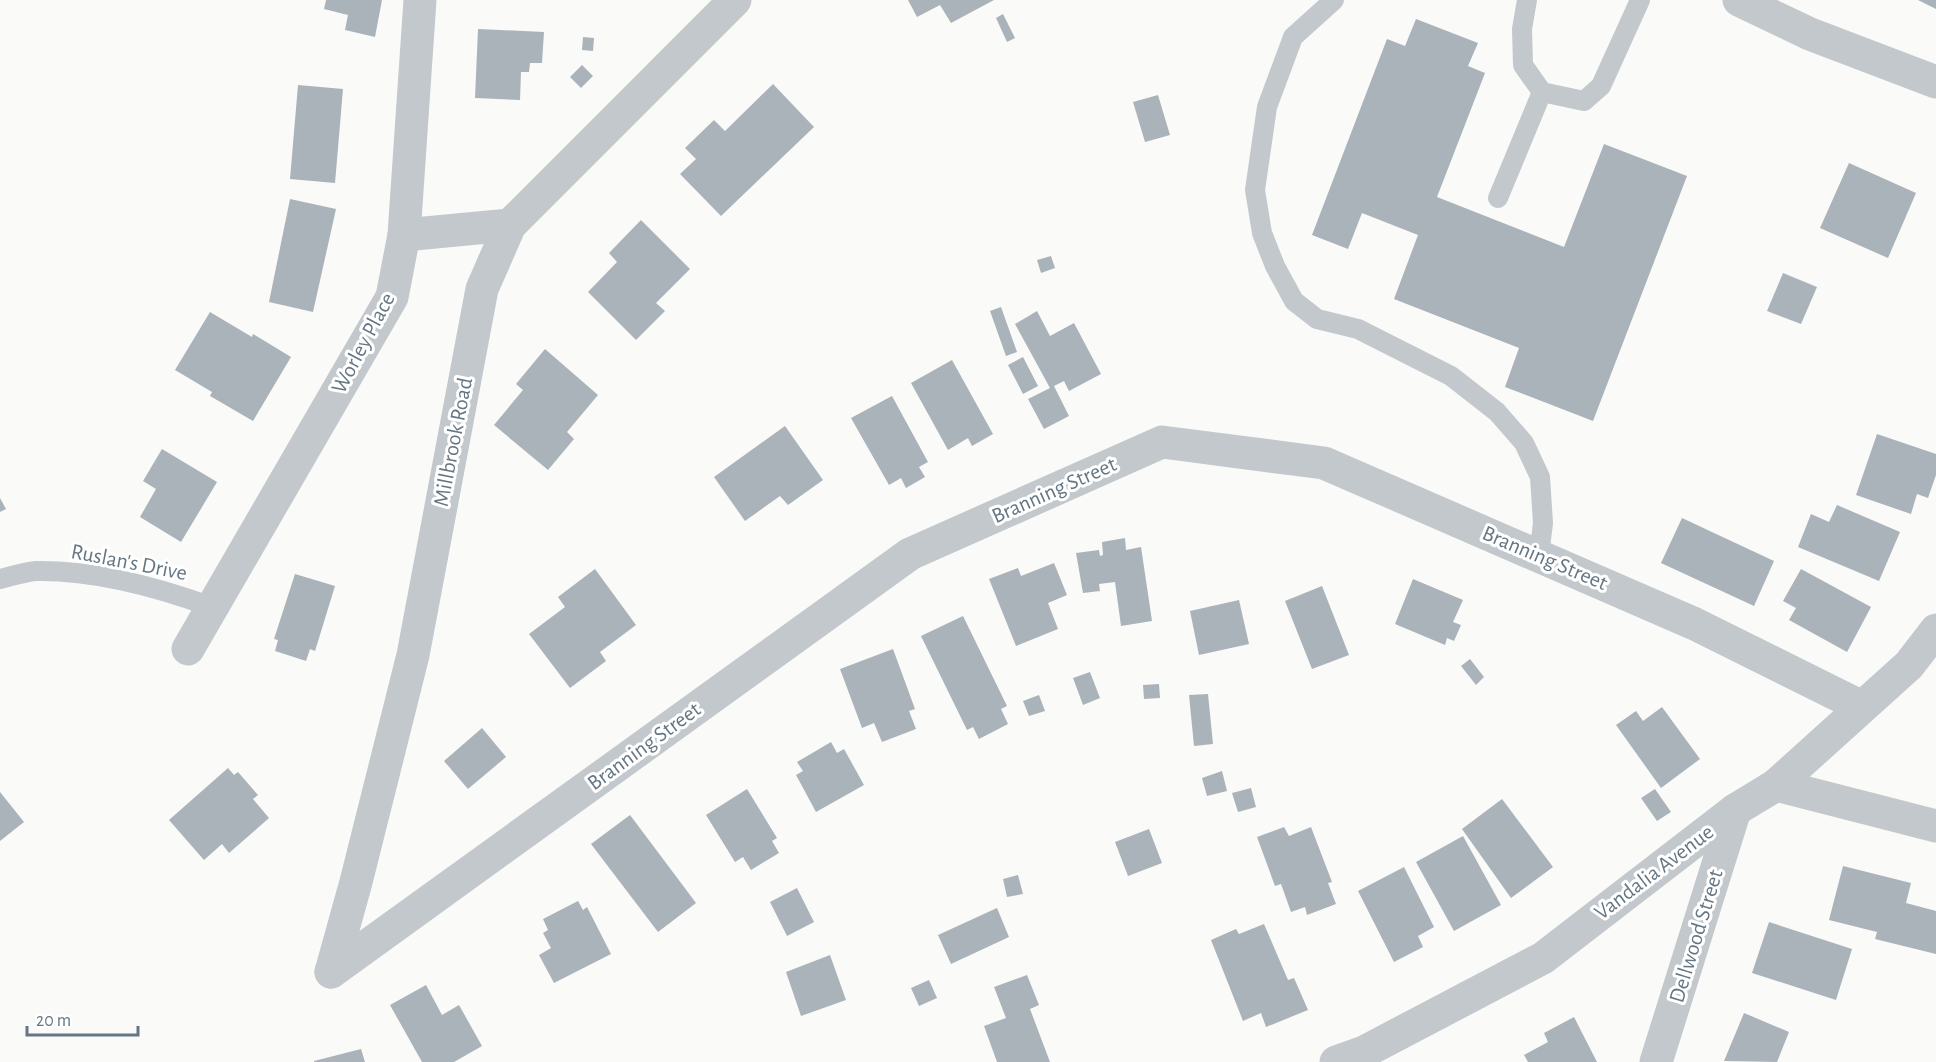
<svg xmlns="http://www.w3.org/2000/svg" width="1936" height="1062" font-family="'Alegreya Sans',sans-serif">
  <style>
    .building { fill: #aab3b9 }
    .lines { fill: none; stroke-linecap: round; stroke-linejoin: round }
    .service { stroke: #c3c8cc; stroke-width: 20 }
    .minor { stroke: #c3c8cc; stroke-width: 33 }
    .tertiary { stroke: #c3c8cc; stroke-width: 33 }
    .labels { text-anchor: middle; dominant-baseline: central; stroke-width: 6; stroke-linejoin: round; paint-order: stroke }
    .street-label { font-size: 22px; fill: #657683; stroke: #fff }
  </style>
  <rect width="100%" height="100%" fill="#fafaf8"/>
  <!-- building -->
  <g class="building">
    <path d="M326,0H382L375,37L345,30L348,15L324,9Z"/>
    <path d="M908,0H994L951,23L940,5L917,17Z"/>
    <path d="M1918,0H1936V9Z"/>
    <path d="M1003,14L1015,38L1007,42L996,18Z"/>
    <path d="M1416,19L1478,43L1468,66L1485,73L1437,197L1564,247L1604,144L1687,176L1593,421L1505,387L1519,348L1394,299L1418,235L1362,213L1348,249L1312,235L1387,39L1405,46Z"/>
    <path d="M478,29L544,32L542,63H530L529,72H521L520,100L475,98Z"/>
    <path d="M583,37L594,38L593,51L582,50Z"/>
    <path d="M582,65L593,76L581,88L570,77Z"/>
    <path d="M773,84L814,127L721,216L680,174L696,159L685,148L714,120L725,131Z"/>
    <path d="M298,85L343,89L335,183L290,179Z"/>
    <path d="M1158,95L1170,135L1145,142L1133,102Z"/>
    <path d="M1849,163L1916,193L1888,258L1820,228Z"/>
    <path d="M290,199L336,209L313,312L269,302Z"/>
    <path d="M641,220L690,269L656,303L665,311L636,340L588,292L617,262L609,253Z"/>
    <path d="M1051,256L1055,268L1041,273L1037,260Z"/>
    <path d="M1783,273L1817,287L1801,324L1767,311Z"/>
    <path d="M1001,307L1017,352L1006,356L990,311Z"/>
    <path d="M1037,311L1050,336L1074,323L1101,374L1069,391L1064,381L1054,386L1069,416L1044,429L1028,399L1050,388L1015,324Z"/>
    <path d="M210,312L252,337L253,334L291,357L253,421L210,396L212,392L175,370Z"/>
    <path d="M545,349L598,395L567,432L574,439L548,470L494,425L523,390L516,384Z"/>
    <path d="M1023,357L1038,386L1023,394L1008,365Z"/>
    <path d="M952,360L993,434L972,446L968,438L948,450L911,383Z"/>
    <path d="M892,396L928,462L919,467L925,477L906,488L901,478L889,485L851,418Z"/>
    <path d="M785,426L823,480L788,505L780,496L745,521L714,477Z"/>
    <path d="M1877,434L1936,454V475L1928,498L1917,494L1911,514L1856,495Z"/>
    <path d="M162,449L217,482L181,542L140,517L156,489L143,481Z"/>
    <path d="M0,498L6,509L0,512Z"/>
    <path d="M1837,505L1900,532L1879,581L1798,547L1811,514L1829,522Z"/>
    <path d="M1682,518L1774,561L1754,606L1661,563Z"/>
    <path d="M1125,538L1126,550L1141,547L1152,621L1121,626L1115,582L1099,584L1100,591L1083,593L1076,553L1099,550L1100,556L1103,555L1102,542Z"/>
    <path d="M1054,563L1067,595L1048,603L1058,629L1016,646L989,579L1018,568L1021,576Z"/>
    <path d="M595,569L636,625L600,652L606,661L570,688L529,634L565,607L558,597Z"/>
    <path d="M1801,569L1871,607L1847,652L1789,620L1796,608L1783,601Z"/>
    <path d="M295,574L335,586L315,651L310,649L306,661L275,651L278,640L274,639Z"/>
    <path d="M1413,579L1463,600L1453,622L1461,625L1454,641L1447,638L1445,645L1395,624Z"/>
    <path d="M1322,586L1349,655L1312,669L1285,601Z"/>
    <path d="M1239,600L1249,644L1199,655L1190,611Z"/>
    <path d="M963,616L1007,706L1001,709L1008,724L979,739L973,727L967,730L921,636Z"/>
    <path d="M893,649L915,709L909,711L916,729L882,742L874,723L862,728L840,669Z"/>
    <path d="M1470,659L1484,677L1476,685L1461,666Z"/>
    <path d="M1090,672L1100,698L1083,705L1073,678Z"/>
    <path d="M1159,684L1160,698L1144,699L1143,685Z"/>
    <path d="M1208,694L1213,744L1194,746L1189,695Z"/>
    <path d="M1039,695L1045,711L1029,716L1023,701Z"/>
    <path d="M1662,707L1700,759L1661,788L1616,725L1636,711L1643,721Z"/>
    <path d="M482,728L506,757L468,789L444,761Z"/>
    <path d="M831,742L837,753L844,749L864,785L816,812L796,775L803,771L797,762Z"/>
    <path d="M228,768L234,775L238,772L258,795L253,799L269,818L229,853L222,844L204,860L169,820Z"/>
    <path d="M1222,771L1227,791L1207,796L1202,778Z"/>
    <path d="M1251,788L1256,807L1238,812L1232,793Z"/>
    <path d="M747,789L777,838L772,841L779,853L751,870L743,857L735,862L706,815Z"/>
    <path d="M1655,789L1671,812L1657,821L1641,798Z"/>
    <path d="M0,792L24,822L0,841Z"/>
    <path d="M1502,799L1553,867L1511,898L1462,829Z"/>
    <path d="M630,815L696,903L658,932L591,844Z"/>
    <path d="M1284,827L1289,836L1311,827L1332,882L1328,883L1336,904L1307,915L1305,907L1291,912L1281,884L1275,886L1257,837Z"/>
    <path d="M1149,829L1162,863L1128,876L1115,842Z"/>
    <path d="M1463,836L1501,905L1454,931L1416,862Z"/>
    <path d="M1843,866L1911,883L1906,903L1936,911V954L1875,939L1877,932L1829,920Z"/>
    <path d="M1404,867L1434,927L1418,936L1423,947L1394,962L1358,891Z"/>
    <path d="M1018,875L1023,894L1007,897L1003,879Z"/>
    <path d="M797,888L814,922L787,936L770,902Z"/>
    <path d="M578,901L583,910L587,907L611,954L554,983L539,955L551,948L543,933L548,930L543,919Z"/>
    <path d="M997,908L1009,937L951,964L938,935Z"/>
    <path d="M1769,922L1852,949L1836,1000L1752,973Z"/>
    <path d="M1264,924L1288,980L1294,978L1308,1010L1266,1027L1261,1013L1243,1021L1211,940L1236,929L1239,934Z"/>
    <path d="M830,955L846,1000L801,1016L786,972Z"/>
    <path d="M1027,975L1039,1005L1030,1009L1050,1062H997L984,1026L1006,1018L994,987Z"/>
    <path d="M929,980L937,998L919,1006L911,988Z"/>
    <path d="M426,985L442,1015L459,1005L482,1046L454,1062H422L390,1005Z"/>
    <path d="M1744,1013L1789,1032L1777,1062L1724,1061Z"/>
    <path d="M1574,1017L1597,1062H1528L1524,1055L1548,1042L1544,1033Z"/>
    <path d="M361,1049L365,1062H314V1061Z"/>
  </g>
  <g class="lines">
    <!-- service -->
    <g class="service">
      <path d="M1334,0L1293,37L1267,107L1255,190L1262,233L1275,266L1294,301L1317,319L1358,329L1451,376L1497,412L1524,443L1540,477L1543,523L1539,556"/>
      <path d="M1527,0L1522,29L1523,65L1542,92L1584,101L1601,86L1640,0"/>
      <path d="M1498,198L1542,92"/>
      <path d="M0,579C12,576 24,572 36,571C96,570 157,587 212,607"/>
    </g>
    <!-- minor -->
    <g class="minor">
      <path d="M404,235L510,225"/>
      <path d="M188,649L392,297L404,235L420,0"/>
      <path d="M1776,785L1936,826"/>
      <path d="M331,972L910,554L1162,442L1324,463L1695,624L1862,707"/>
      <path d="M331,972L356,882L413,655L482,289L510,225L735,0"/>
      <path d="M1336,1062L1364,1052L1543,958L1735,810L1776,785L1909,665L1936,630"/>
      <path d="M1656,1062L1735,810"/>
    </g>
    <!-- tertiary -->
    <path class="tertiary" d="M1739,0L1810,34L1936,82"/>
  </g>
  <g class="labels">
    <!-- street labels -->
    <g class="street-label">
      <text transform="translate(363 343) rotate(-62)">Worley Place</text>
      <text transform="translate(453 442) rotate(-79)">Millbrook Road</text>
      <text transform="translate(1054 490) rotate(-24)">Branning Street</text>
      <text transform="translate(1545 558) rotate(23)">Branning Street</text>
      <text transform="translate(129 562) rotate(11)">Ruslan's Drive</text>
      <text transform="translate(644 746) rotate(-36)">Branning Street</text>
      <text transform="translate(1654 872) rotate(-37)">Vandalia Avenue</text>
      <text transform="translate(1696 936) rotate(-73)">Dellwood Street</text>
    </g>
  </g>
  <!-- scale -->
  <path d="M27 1026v9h111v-9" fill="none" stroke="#657683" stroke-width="3"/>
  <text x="36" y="1026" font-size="18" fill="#657683" stroke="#ffffff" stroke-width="4.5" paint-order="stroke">20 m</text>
</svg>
